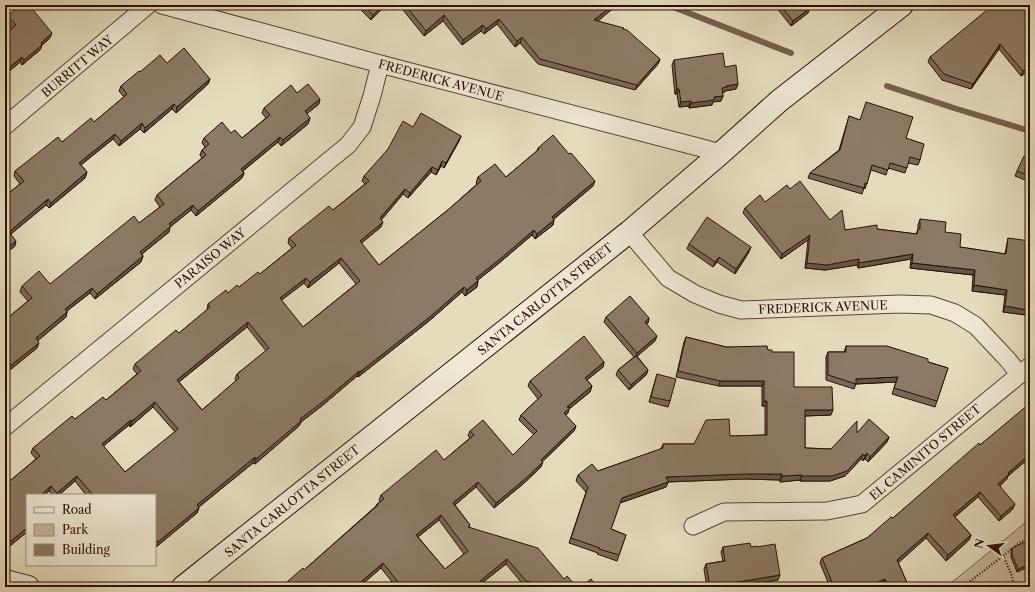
<svg xmlns="http://www.w3.org/2000/svg" width="1035" height="592" font-family="'Libre Caslon Text',serif">
  <style>
    .green { fill: #c5b99f; stroke: #786452 }
    .lines { fill: none; stroke-linecap: round; stroke-linejoin: round }
    .stream { stroke: #75614f; stroke-width: 6 }
    .street-casing { stroke: #5a4334; stroke-width: 19 }
    .secondary-casing { stroke: #2b1006; stroke-width: 24 }
    .path { stroke: #2b1006; stroke-width: 2.5; stroke-dasharray: 1 2; stroke-linecap: butt }
    .street { stroke: #eee8d5; stroke-width: 17 }
    .secondary { stroke: #eee8d5; stroke-width: 22 }
    .wall { fill: #786958; stroke: #2b1006; fill-rule: evenodd }
    .shaded-wall { fill: #625547; stroke: #2b1006 }
    .building { fill: #8c7a66; stroke: #2b1006; fill-rule: evenodd }
    .labels { text-anchor: middle; dominant-baseline: central; stroke-width: 3; stroke-linejoin: round; paint-order: stroke }
    .street-label { font-size: 12px; fill: #2b1006; stroke: #eee8d5 }
  </style>
  <rect width="100%" height="100%" fill="#e5dcbe"/>
  <filter id="stains"><feTurbulence type="fractalNoise" baseFrequency=".005" numOctaves="4"/><feColorMatrix values="0 0 0 0 .2 0 0 0 0 .09 0 0 0 0 .02 0 0 0 .5 -.17"/></filter>
  <radialGradient id="worn" r=".72"><stop offset=".6" stop-color="#630" stop-opacity="0"/><stop offset="1" stop-color="#630" stop-opacity=".3"/></radialGradient>
  <!-- green -->
  <path class="green" d="M1030,519V587H946Z"/>
  <g class="lines">
    <!-- stream -->
    <g class="stream">
      <path d="M668,5L791,53"/>
      <path d="M887,86L957,109L1030,131"/>
    </g>
    <!-- street casing -->
    <g class="street-casing">
      <g id="street">
        <path d="M162,5L380,64L721,153"/>
        <path d="M5,126L148,5"/>
        <path d="M629,232L668,278L695,294L719,304L741,310L900,304L931,305L955,313L976,326L1008,360L1019,374"/>
        <path d="M5,427L348,145L362,127L372,96L380,64"/>
        <path d="M693,526L724,512L827,511L862,504L1030,366"/>
      </g>
    </g>
    <!-- secondary casing -->
    <g class="secondary-casing">
      <g id="secondary">
        <path d="M5,581L28,587"/>
        <path d="M183,587L629,232L721,153L779,101L902,5"/>
      </g>
    </g>
    <!-- path -->
    <g class="path">
      <path d="M1003,555L1012,576L1014,587"/>
      <path d="M963,587L1022,541L1030,543"/>
    </g>
    <!-- street -->
    <use href="#street" class="street"/>
    <!-- secondary -->
    <use href="#secondary" class="secondary"/>
  </g>
  <!-- wall -->
  <g class="wall">
    <path d="M356,5H386L371,20Z"/>
    <path d="M399,5H616V6L597,21L623,29L660,59L658,64L635,90L538,64L520,43L515,47L497,24L484,34L481,31L462,45L443,21L424,36Z"/>
    <path d="M777,5H808V13L791,26L776,7Z"/>
    <path d="M1030,5V69L1021,76L999,49L971,89L942,80L928,62L930,57Z"/>
    <path d="M8,16L50,38L42,45L40,50L22,65L20,62L5,75V35L12,29L6,21Z"/>
    <path d="M674,60L725,67L738,84L736,89L725,91V92H722L723,96L721,101L713,102L712,105L689,108V106L679,107L677,94H675L672,65Z"/>
    <path d="M167,63L210,79L208,84L176,113L172,109L144,133L140,129L119,146L113,139L81,165L87,172L85,178L49,208L46,205L11,234L15,246L5,254V196L20,184L14,176L15,171L94,122L124,97L119,91L121,86L140,72Z"/>
    <path d="M297,93L319,104L306,114L310,118L308,124L281,146L278,142L243,171L244,173L242,178L196,216L191,210L170,227L169,232L142,254L143,256L141,262L95,299L90,293L67,311V312L66,317L37,341V348L5,374V320L28,301L20,292L22,286L50,284L139,223L160,207L155,200L157,195L202,158L200,155L202,150L205,147L202,143L204,138L231,133L242,138L266,118L262,113L264,108Z"/>
    <path d="M849,116L906,138L920,160L918,165L908,163L905,173L888,168L886,175L871,170L865,189L864,188L862,194L808,178L810,173L839,150Z"/>
    <path d="M413,127L461,136L459,141L444,168L441,166L436,175L431,172L408,198L403,194L381,220V227L361,243L379,265L449,209L477,184L476,183L478,177H506L537,151L538,148L593,186L554,219L553,225L535,239L532,235L498,264L478,280L477,287L465,296L462,292L429,321L358,377L357,376L323,405L301,422L299,426L255,464L253,463L199,507L197,513L156,547L155,546V495H86L75,481L59,495H52L49,491L45,495H27V532L5,550V482L6,484L36,459L31,453L33,448L75,419L106,400L137,374L133,369L135,364L179,333L207,310L208,304L228,293L239,287L260,274L292,248L288,243L289,238L333,210L365,184L362,181L364,176ZM339,263L356,284L303,327L281,300L304,283L308,288ZM247,327L266,351L237,374L235,379L236,381L202,410L179,382ZM153,407L175,432L125,472L103,446L129,425L130,427Z"/>
    <path d="M1030,159V182L1015,176L1017,171Z"/>
    <path d="M790,189L830,220L845,230L877,229L916,234L918,229V225L920,219L945,232L960,247L1005,254L1007,243L1008,238L1026,270V315L1003,312L1005,295L972,291L973,275L910,268L911,259L858,268L857,265L825,270L805,268L808,240L781,259L743,213L745,208L765,202Z"/>
    <path d="M689,244L749,252L735,274L717,262L713,267L687,249Z"/>
    <path d="M606,317L649,318L648,323L646,324L655,341L637,356L648,370L646,375L629,390L616,375L618,370L634,357L604,322Z"/>
    <path d="M686,337L726,347L768,350L772,352L794,387L831,415L805,416V448L831,449L857,433L889,437L887,442L868,462L865,459L863,461L861,459L845,476L830,481H800V480L780,482V480L745,479L668,482L666,487L620,503L611,529L626,535L617,561L597,554L598,553L569,543L586,492L576,481L578,475L598,471L661,449L663,444H694L730,436L765,435V406H762V386H719L676,377L684,342Z"/>
    <path d="M846,346L928,362L948,368L935,407L892,394L896,382L856,384L854,389L826,380V357L828,352H844Z"/>
    <path d="M604,362L603,367L587,380L592,386L590,392L569,409L568,413L565,415L576,426L574,431L542,462L541,467L523,484L494,508L476,487L455,505L470,525L469,527L564,579L577,587H528L527,586L525,587L506,564L482,583V584L481,587H396L381,568L359,587H285L287,582L304,570L376,506L377,504L380,502L379,500L381,495L444,460L470,438L468,436L470,431L513,455L534,435L519,420L521,415L538,399L528,386L530,381ZM439,520L464,554L445,569L418,537Z"/>
    <path d="M657,374L670,401L668,407L649,402Z"/>
    <path d="M1030,405V461L1028,459L1008,476L1007,479L1000,486L1013,509L999,521L978,497L955,517L971,535L969,540L946,561L926,538L898,562L908,585L907,587H885L883,584L876,587H830L820,563L822,558L867,538L893,518L980,445Z"/>
    <path d="M723,547H757L778,580L737,587H707L704,569L706,564L723,561L721,552Z"/>
    <path d="M1012,548H1030V566L1017,572L1011,557V551Z"/>
  </g>
  <!-- shaded-wall -->
  <g class="shaded-wall">
    <path d="M383,5H386L371,20L373,15Z"/>
    <path d="M613,5H616V6L592,26L594,20Z"/>
    <path d="M810,8L808,13L791,26L793,21Z"/>
    <path d="M444,15L443,21L424,36L426,31Z"/>
    <path d="M499,19L497,24L484,34L486,29Z"/>
    <path d="M483,25L481,31L462,45L463,40Z"/>
    <path d="M52,33L50,38L42,45L40,50L22,65L24,60L41,43Z"/>
    <path d="M522,37L520,43L515,47L517,41Z"/>
    <path d="M1000,44L999,49L971,89L973,84Z"/>
    <path d="M22,57L20,62L5,75L6,70Z"/>
    <path d="M660,59L658,64L635,90L637,85Z"/>
    <path d="M1030,66V69L1021,76L1023,71Z"/>
    <path d="M210,79L208,84L176,113L177,107Z"/>
    <path d="M738,84L736,89L725,91V92L720,93L722,88L726,86Z"/>
    <path d="M677,89H679L677,94H675Z"/>
    <path d="M723,96L721,101L713,102L712,105L689,108L691,103L714,97Z"/>
    <path d="M320,99L319,104L303,117L305,111Z"/>
    <path d="M691,101L689,106L679,107L681,102Z"/>
    <path d="M174,104L172,109L144,133L145,128Z"/>
    <path d="M310,118L308,124L281,146L283,140Z"/>
    <path d="M142,123L140,129L119,146L121,141Z"/>
    <path d="M115,134L113,139L77,168L79,163Z"/>
    <path d="M461,136L459,141L444,168L446,163Z"/>
    <path d="M280,137L278,142L239,174L241,169Z"/>
    <path d="M442,161L441,166L436,175L438,170Z"/>
    <path d="M432,167L431,172L408,198L410,193Z"/>
    <path d="M87,172L85,178L49,208L51,203Z"/>
    <path d="M244,173L242,178L196,216L198,211Z"/>
    <path d="M595,181L593,186L550,222L552,217Z"/>
    <path d="M405,189L403,194L378,224L380,218Z"/>
    <path d="M48,199L46,205L7,237L9,232Z"/>
    <path d="M193,205L191,210L170,227L169,232L138,257L140,252L169,224Z"/>
    <path d="M554,220L553,225L535,239L537,234Z"/>
    <path d="M383,222L381,227L358,246L360,241Z"/>
    <path d="M534,230L532,235L498,264L474,283L476,278Z"/>
    <path d="M810,235L808,240L781,259L782,254Z"/>
    <path d="M16,241L15,246L5,254V250Z"/>
    <path d="M751,247L749,252L735,274L736,269Z"/>
    <path d="M913,254L911,259L858,268L859,263Z"/>
    <path d="M143,256L141,262L95,299L97,294Z"/>
    <path d="M719,257L717,262L713,267L715,262Z"/>
    <path d="M341,258L339,263L308,288L310,282Z"/>
    <path d="M859,259L857,265L825,270L805,268L807,263Z"/>
    <path d="M912,263L975,270L973,275L910,268Z"/>
    <path d="M306,278L304,283L278,303L280,298Z"/>
    <path d="M478,281L477,287L465,296L467,290Z"/>
    <path d="M974,285L1007,290L1005,295L972,291Z"/>
    <path d="M464,287L462,292L429,321L358,377L360,372Z"/>
    <path d="M92,288L90,293L63,314L65,309Z"/>
    <path d="M1005,306L1028,310L1026,315L1003,312Z"/>
    <path d="M67,312L66,317L34,344L36,338Z"/>
    <path d="M649,318L648,323L643,327L645,322Z"/>
    <path d="M248,322L247,327L175,385L177,380Z"/>
    <path d="M657,336L655,341L635,358L637,353Z"/>
    <path d="M39,343L37,348L5,374V370Z"/>
    <path d="M604,362L603,367L583,383L585,378Z"/>
    <path d="M648,370L646,375L629,390L631,385Z"/>
    <path d="M359,371L357,376L323,405L301,422L299,426L255,464L256,459L300,419Z"/>
    <path d="M898,377L896,382L854,384L856,379Z"/>
    <path d="M720,381H764L762,386H719Z"/>
    <path d="M592,386L590,392L569,409L568,413L562,418L564,413L567,407Z"/>
    <path d="M764,401H767L765,406H762Z"/>
    <path d="M155,402L153,407L130,427L132,421Z"/>
    <path d="M805,410H833L831,415L803,416Z"/>
    <path d="M131,420L129,425L100,449L102,444Z"/>
    <path d="M576,426L574,431L539,465L541,460Z"/>
    <path d="M889,437L887,442L868,462L870,457Z"/>
    <path d="M867,453L865,459L863,461L865,456Z"/>
    <path d="M863,454L861,459L845,476L830,481H800L802,476Z"/>
    <path d="M1030,454L1028,459L1008,476L1007,479L996,489L998,484L1008,473Z"/>
    <path d="M255,457L253,463L195,510L197,505Z"/>
    <path d="M543,462L541,467L523,484L494,508L496,503Z"/>
    <path d="M747,474H782L780,480L745,479L664,482L666,477Z"/>
    <path d="M802,475L800,480L780,482L782,476Z"/>
    <path d="M77,476L75,481L59,495H56L57,493Z"/>
    <path d="M478,482L476,487L451,508L453,503Z"/>
    <path d="M668,482L666,487L620,503L622,498Z"/>
    <path d="M51,486L49,491L45,495H41Z"/>
    <path d="M980,492L978,497L951,520L953,515Z"/>
    <path d="M1015,504L1013,509L999,521L1001,516Z"/>
    <path d="M199,508L197,513L156,547L158,542Z"/>
    <path d="M441,515L439,520L414,540L416,535Z"/>
    <path d="M27,528V532L5,550V546Z"/>
    <path d="M928,533L926,538L896,565L897,560Z"/>
    <path d="M971,535L969,540L946,561L948,555Z"/>
    <path d="M507,559L506,564L478,586L480,581Z"/>
    <path d="M383,563L381,568L359,587H355Z"/>
    <path d="M1030,564V566L1017,572L1018,569Z"/>
    <path d="M780,575L778,580L737,587H730L732,583Z"/>
    <path d="M885,579L883,584L876,587H866Z"/>
    <path d="M529,581L527,586L525,587L527,582Z"/>
  </g>
  <!-- building -->
  <g class="building">
    <path d="M20,5H29L52,33L41,43L42,45L24,60L22,57L6,70L5,69V35L16,25L8,16Z"/>
    <path d="M363,5H383L373,15Z"/>
    <path d="M405,5H613L594,20L624,28L623,29L627,30L660,59L637,85L540,59L522,37L517,41L499,19L486,29L483,25L463,40L444,15L426,31Z"/>
    <path d="M780,5H808L810,8L793,21Z"/>
    <path d="M993,5H1030V66L1023,71L1000,44L973,84L944,74L930,57Z"/>
    <path d="M184,48L210,79L177,107L174,104L145,128L142,123L121,141L115,134L79,163L87,172L51,203L48,199L9,232L16,241L5,250V196L24,181L15,171L58,137L62,142L91,118L94,122L127,94L121,86L139,71L140,72L160,55L167,63Z"/>
    <path d="M723,53L725,67L736,65L738,84L726,86L727,87L722,88L723,96L714,97V100L691,103V101L681,102L679,89H677L674,60Z"/>
    <path d="M308,84L320,99L305,111L310,118L283,140L280,137L241,169L244,173L198,211L193,205L169,224L171,226L140,252L143,256L97,294L92,288L65,309L67,312L36,338L39,343L5,370V320L32,298L22,286L39,271L50,284L134,216L139,223L164,204L157,195L206,155L202,150L209,144L204,138L222,122L231,133L235,130L242,138L270,115L264,108L291,85L297,93Z"/>
    <path d="M866,102L913,117L906,138L924,144L920,160L910,157L907,168L890,163L888,170L872,165L867,184L865,183L864,188L810,173L840,150L849,116L860,120Z"/>
    <path d="M421,113L461,136L446,163L442,161L438,170L432,167L410,193L405,189L380,218L383,222L360,241L379,265L449,209L481,181L478,177L495,164L506,177L539,149L538,148L553,135L569,154L571,153L595,181L552,217L554,220L537,234L534,230L500,259L476,278L478,281L467,290L464,287L431,316L360,372L359,371L325,400L300,419L301,421L256,459L255,457L197,505L199,508L158,542L155,539V495H93L77,476L57,493L51,486L41,495H27V507L26,508L27,509V528L5,546V482L6,484L40,456L33,448L72,416L75,419L103,397L106,400L141,371L135,364L176,330L179,333L210,307L208,304L226,290L228,293L237,285L239,287L258,272L260,274L296,245L289,238L329,206L333,210L369,181L364,176L388,149L403,121L413,127ZM341,258L360,281L303,327L280,298L306,278L310,282ZM248,322L269,348L237,374L239,378L202,410L177,380ZM155,402L178,429L125,472L102,444L131,420L132,421Z"/>
    <path d="M1024,156L1030,159V176L1017,171Z"/>
    <path d="M800,181L830,220L842,210L845,230L877,225V229L917,234L918,229H920V219L946,222L945,232L961,234L960,247L1006,254L1008,238L1030,241L1026,270L1030,266V292L1028,310L1005,306L1007,290L974,285L975,270L912,263L913,254L859,263V259L827,265L807,263L810,235L782,254L745,208L760,195L765,202L787,185L790,189Z"/>
    <path d="M707,217L751,247L736,269L719,257L715,262L689,244Z"/>
    <path d="M630,296L649,318L645,322L657,336L637,353L606,317Z"/>
    <path d="M584,336L604,362L585,378L592,386L567,407L570,408L564,413L576,426L541,460L543,462L525,479L496,503L478,482L453,503L470,525L468,527L538,548L564,579L567,576L577,587H534L529,581L527,582L507,559L480,581L482,584L478,587H402L383,563L355,587H290L291,586L287,582L303,568L304,570L378,505L377,504L384,499L381,495L436,450L444,460L474,435L470,431L483,420L513,455L537,431L521,415L542,395L530,381ZM441,515L468,551L445,569L416,535Z"/>
    <path d="M686,337L726,347L767,346L768,350H772V352H794V387H832L833,410H805V448L831,449L857,421V433L869,419L889,437L870,457L867,453L865,456L863,454L847,471L832,476H802V475L782,476V474H747L666,477L668,482L622,498L611,529L626,535L619,555L599,549L600,548L571,538L588,487L578,475L592,464L598,471L663,448V444H694L706,420L729,419L730,436L767,435V401H764V381H720L678,371Z"/>
    <path d="M846,346H887L928,359V362L948,368L937,401L894,388L898,377L856,379V384L828,375V352H846Z"/>
    <path d="M636,356L648,370L631,385L618,370Z"/>
    <path d="M657,374L676,379L670,401L651,397Z"/>
    <path d="M1029,404L1030,405V454L1008,473L1009,474L998,484L1015,504L1001,516L980,492L953,515L971,535L948,555L928,533L897,560L908,585L903,587H889L885,579L866,587H834L822,558L867,538L891,517L893,518L979,443L980,445Z"/>
    <path d="M1027,541L1030,548V564L1018,569L1012,555V548Z"/>
    <path d="M750,543L751,547L757,546V547L775,544L780,575L732,583L731,587H710L706,564L725,561L723,547Z"/>
    <path d="M591,579L597,587H581Z"/>
  </g>
  <g class="labels">
    <!-- street labels -->
    <g class="street-label">
      <text transform="translate(77 66) rotate(-40)">BURRITT WAY</text>
      <text transform="translate(441 80) rotate(15)">FREDERICK AVENUE</text>
      <text transform="translate(210 258) rotate(-39)">PARAISO WAY</text>
      <text transform="translate(545 299) rotate(-39)">SANTA CARLOTTA STREET</text>
      <text transform="translate(823 307) rotate(-2)">FREDERICK AVENUE</text>
      <text transform="translate(925 452) rotate(-40)">EL CAMINITO STREET</text>
      <text transform="translate(292 501) rotate(-39)">SANTA CARLOTTA STREET</text>
    </g>
  </g>
  <!-- margin -->
  <rect width="1035" height="592" fill="none" stroke="#e5dcbe" stroke-width="20"/>
  <rect x="6" y="6" width="1023" height="580" fill="none" stroke="#2b1006" stroke-width="2"/>
  <rect x="10" y="10" width="1015" height="572" fill="none" stroke="#2b1006"/>
  <!-- legend -->
  <rect x="26" y="494" width="130" height="72" fill="#eee8d5" stroke="#a09282"/>
  <rect x="34" y="507" width="20" height="6" fill="#eee8d5" stroke="#a09282"/>
  <text x="62" y="514" font-size="12" fill="#2b1006">Road</text>
  <rect x="34" y="524" width="20" height="12" fill="#c5b99f" stroke="#a09282"/>
  <text x="62" y="534" font-size="12" fill="#2b1006">Park</text>
  <rect x="34" y="544" width="20" height="12" fill="#8c7a66" stroke="#a09282"/>
  <text x="62" y="554" font-size="12" fill="#2b1006">Building</text>
  <!-- north arrow -->
  <g transform="translate(989 546) rotate(284)" stroke="#eee8d5" stroke-width="3" paint-order="stroke">
  <path d="M0-3L7 15L0 10L-7 15Z" fill="#2b1006"/>
  <text y="-6" font-size="11" font-weight="bold" text-anchor="middle" fill="#2b1006">N</text>
  </g>
  <rect width="100%" height="100%" filter="url(#stains)"/>
  <rect width="100%" height="100%" fill="url(#worn)"/>
</svg>
